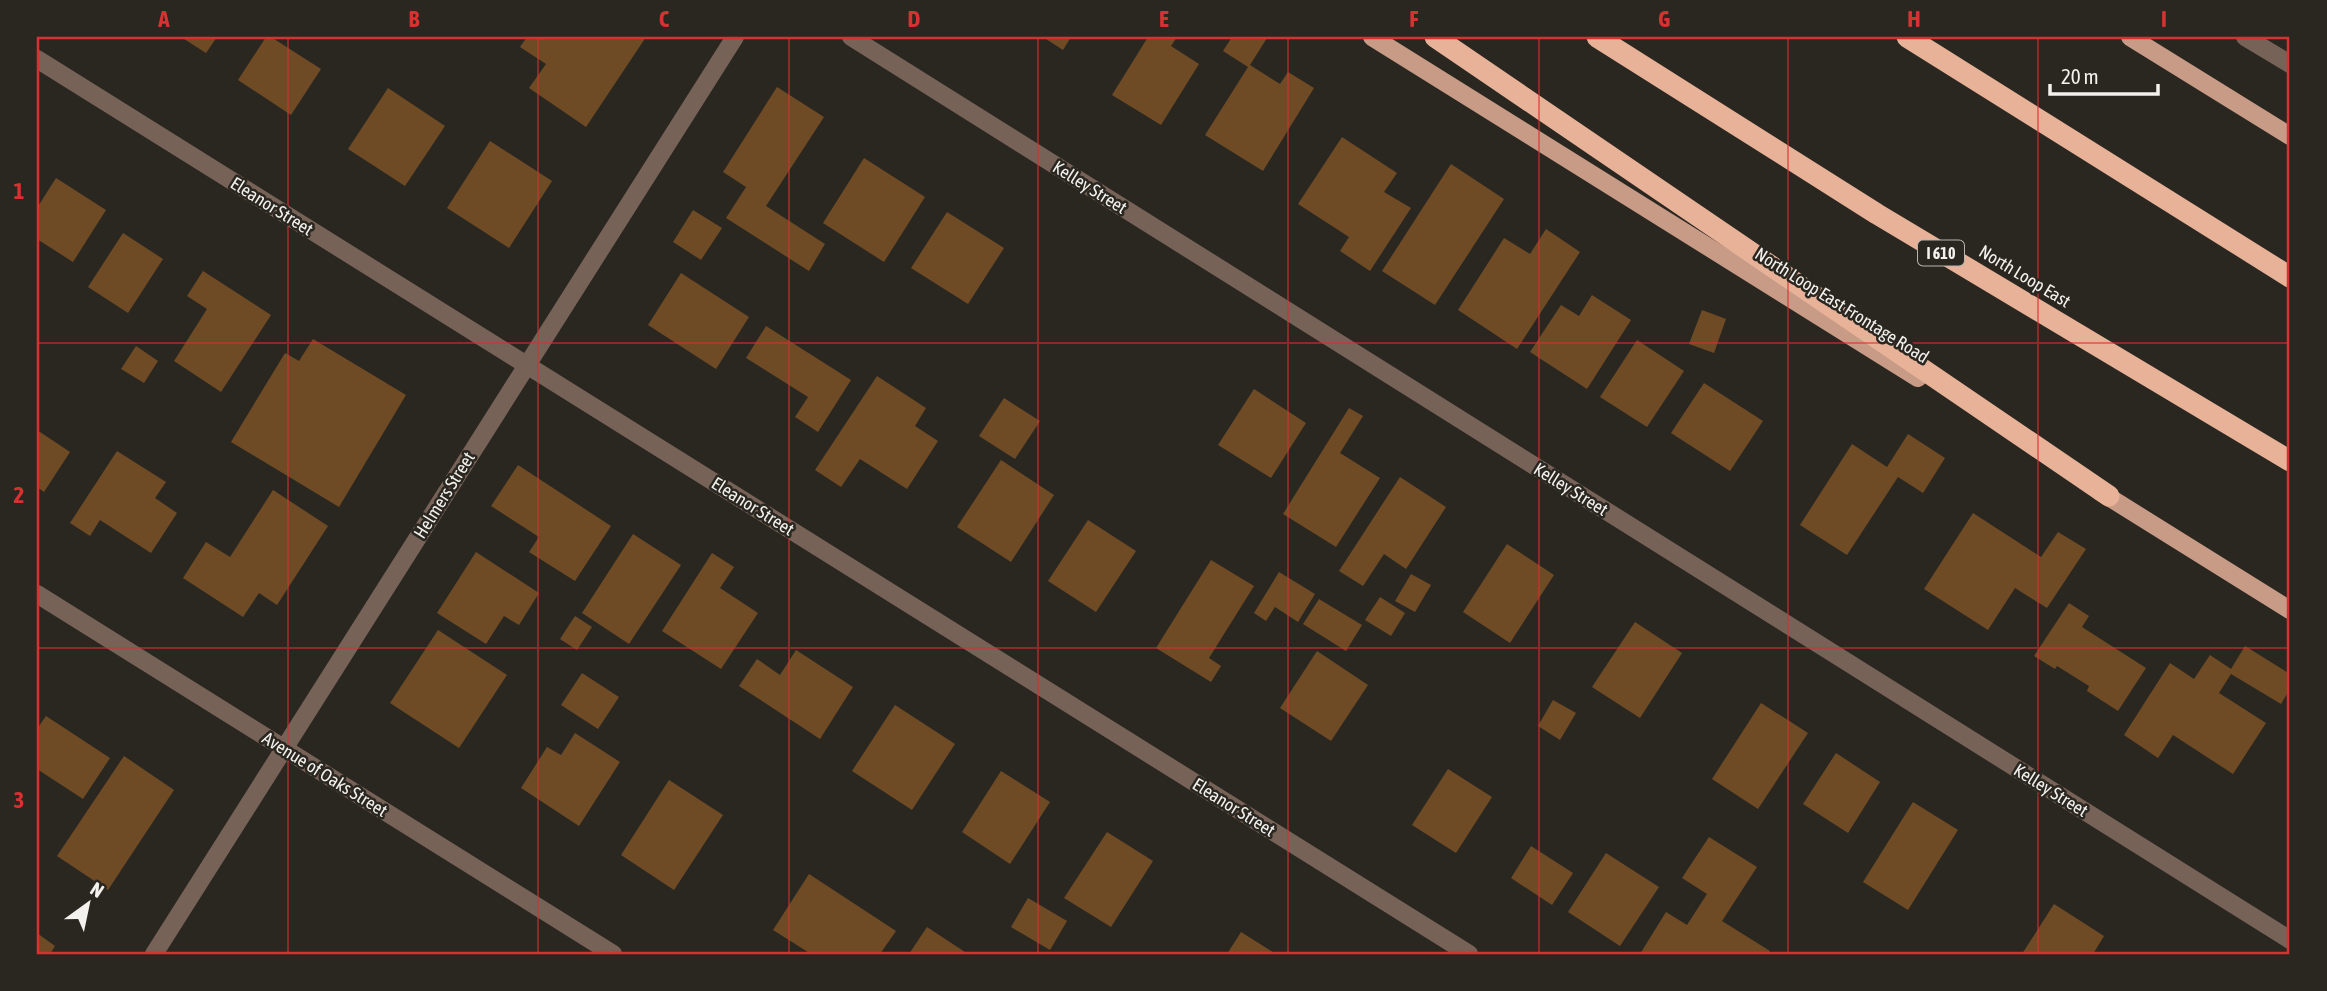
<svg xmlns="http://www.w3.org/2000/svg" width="2327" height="991" font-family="'Asap Condensed',sans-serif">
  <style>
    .building { fill: #6f4b25 }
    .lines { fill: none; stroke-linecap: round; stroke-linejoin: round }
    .minor { stroke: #776257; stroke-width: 18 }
    .major { stroke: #c89b86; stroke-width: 18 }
    .highway { stroke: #e8b298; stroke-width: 21 }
    .grid { fill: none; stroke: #d73232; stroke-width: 2; stroke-opacity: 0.55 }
    .labels { text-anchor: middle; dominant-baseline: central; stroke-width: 5; stroke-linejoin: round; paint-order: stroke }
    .shield { fill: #2a2721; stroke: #b7b4b0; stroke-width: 2 }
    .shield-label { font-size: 16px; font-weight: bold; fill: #f3f1ed }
    .street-label { font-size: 18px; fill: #f3f1ed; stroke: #2a2721 }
    .neatline { fill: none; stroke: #d73232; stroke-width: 2.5 }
    .grid-label { font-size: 23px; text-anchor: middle; font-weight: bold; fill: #d73232 }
  </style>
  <rect width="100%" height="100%" fill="#2a2721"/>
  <!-- building -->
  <g class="building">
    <path d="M181,37H217L206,53Z"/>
    <path d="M266,37H271L321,69L291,115L238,80Z"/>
    <path d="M527,37H646L586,127L529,88L546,64L520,47Z"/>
    <path d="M1043,37H1071L1063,50Z"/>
    <path d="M1148,37H1177L1171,46L1199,64L1161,125L1112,95Z"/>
    <path d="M1232,37L1267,38L1250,65L1280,84L1288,72L1314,88L1263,171L1205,135L1248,67L1223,51Z"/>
    <path d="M777,87L824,117L766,206L825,244L809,271L726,218L746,187L723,172Z"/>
    <path d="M388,88L445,126L405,186L348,149Z"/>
    <path d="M1342,137L1397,173L1384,192L1411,208L1370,271L1340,251L1349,237L1298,204Z"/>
    <path d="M490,141L552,181L509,248L447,208Z"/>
    <path d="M864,158L925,197L884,262L823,223Z"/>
    <path d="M1451,164L1504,199L1435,305L1382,271Z"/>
    <path d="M56,178L106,210L73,262L37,239V208Z"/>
    <path d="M693,210L722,228L701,260L673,242Z"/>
    <path d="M947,212L1004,248L968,304L911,268Z"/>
    <path d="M1546,229L1580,252L1517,349L1458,310L1504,238L1530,254Z"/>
    <path d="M123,233L163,259L128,313L88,287Z"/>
    <path d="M203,271L271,315L221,392L174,361L207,309L187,296Z"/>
    <path d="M681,273L749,317L716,369L648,325Z"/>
    <path d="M1592,295L1631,320L1587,389L1530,352L1561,305L1579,316Z"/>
    <path d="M1702,310L1726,319L1714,353L1689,344Z"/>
    <path d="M766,326L851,380L818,432L795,417L808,397L746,358Z"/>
    <path d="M313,339L406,395L339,507L231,442L285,353L299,361Z"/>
    <path d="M1637,340L1684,371L1647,427L1600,397Z"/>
    <path d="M136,346L158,361L144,383L121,369Z"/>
    <path d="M877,376L926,408L915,426L938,441L907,489L860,459L841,487L815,470Z"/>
    <path d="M1704,383L1763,421L1730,471L1671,433Z"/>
    <path d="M1254,389L1306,423L1271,478L1218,445Z"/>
    <path d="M1004,398L1040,421L1015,459L979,436Z"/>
    <path d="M1349,408L1363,416L1340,453L1380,478L1336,547L1283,514Z"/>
    <path d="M37,430L70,452L44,492L37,487Z"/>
    <path d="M1908,434L1945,458L1923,493L1898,477L1847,555L1800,525L1852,444L1887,467Z"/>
    <path d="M117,451L166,482L155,498L177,513L151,553L100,520L90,536L70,523Z"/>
    <path d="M1001,460L1054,495L1011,562L957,527Z"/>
    <path d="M518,465L611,526L575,581L529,552L539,537L491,506Z"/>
    <path d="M1400,477L1446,507L1406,569L1384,554L1363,586L1339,571Z"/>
    <path d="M273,490L328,526L277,605L259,593L243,617L183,578L206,542L230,557Z"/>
    <path d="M1973,513L2041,557L2058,532L2086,549L2047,608L2015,588L1988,630L1924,589Z"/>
    <path d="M1088,520L1136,551L1096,612L1048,581Z"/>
    <path d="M633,534L681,565L629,644L582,613Z"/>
    <path d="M1507,544L1554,575L1510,643L1463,612Z"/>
    <path d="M476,552L539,593L519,625L504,616L486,644L437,613Z"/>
    <path d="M712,553L734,567L720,588L758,613L721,669L662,631Z"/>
    <path d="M1211,560L1254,586L1209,658L1221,666L1211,682L1156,648Z"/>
    <path d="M1279,572L1315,594L1298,622L1275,607L1266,621L1254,613Z"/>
    <path d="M1411,574L1431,585L1415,612L1395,601Z"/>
    <path d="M1380,597L1405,613L1391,636L1365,620Z"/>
    <path d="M1319,599L1362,625L1346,651L1303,624Z"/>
    <path d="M2069,603L2089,616L2082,627L2146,668L2118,711L2087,691L2089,686L2057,666L2055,669L2034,656Z"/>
    <path d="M575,616L592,627L577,650L560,639Z"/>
    <path d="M1635,622L1682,653L1640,718L1592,687Z"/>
    <path d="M438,630L507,675L459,748L390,703Z"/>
    <path d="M2245,646L2290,674V689L2281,704L2231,674L2219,693L2266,723L2233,774L2173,735L2158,758L2124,735L2170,663L2194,679L2210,655L2231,669Z"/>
    <path d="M796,650L853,687L820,739L739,686L757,659L780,675Z"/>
    <path d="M1317,651L1368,685L1331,741L1280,708Z"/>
    <path d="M582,673L619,697L598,729L561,705Z"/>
    <path d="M1553,700L1576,713L1560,740L1538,726Z"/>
    <path d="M1761,703L1808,733L1758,809L1712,779Z"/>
    <path d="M895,705L955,744L912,810L852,771Z"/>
    <path d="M46,716L110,758L83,799L37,769V729Z"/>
    <path d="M575,733L620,762L579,826L521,788L547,747L561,755Z"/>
    <path d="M1836,753L1880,782L1848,833L1803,804Z"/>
    <path d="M124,756L174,790L108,890L57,856Z"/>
    <path d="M1448,769L1492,797L1456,853L1412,825Z"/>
    <path d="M1001,771L1050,802L1010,864L962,832Z"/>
    <path d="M669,780L723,815L674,890L621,855Z"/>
    <path d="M1913,802L1958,830L1908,910L1863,882Z"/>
    <path d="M1107,832L1153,861L1111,927L1064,898Z"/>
    <path d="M1709,837L1757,867L1722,921L1770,951L1768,954H1640L1666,912L1687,925L1707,894L1682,878Z"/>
    <path d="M1531,846L1573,873L1552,905L1511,878Z"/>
    <path d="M1606,853L1659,887L1620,946L1568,912Z"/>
    <path d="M809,874L896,931L880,954H811L773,930Z"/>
    <path d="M1028,898L1067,921L1050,950L1011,927Z"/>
    <path d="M2054,904L2104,936L2093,954H2022Z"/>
    <path d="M927,927L968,954H909Z"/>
    <path d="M1241,932L1276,954H1227Z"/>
    <path d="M37,933L55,946L50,954H37Z"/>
  </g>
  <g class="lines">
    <!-- minor -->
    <g class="minor">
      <path d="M851,37L2290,940"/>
      <path d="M2245,37L2290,64"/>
      <path d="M37,59L1469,954"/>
      <path d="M37,594L613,954"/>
      <path d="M154,954L735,37"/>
    </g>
    <!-- major -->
    <g class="major">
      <path d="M1372,37L1918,378"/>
      <path d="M2130,37L2290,136"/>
      <path d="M2099,491L2290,610"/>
    </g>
    <!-- highway -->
    <g class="highway">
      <path d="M1435,37L2109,496"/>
      <path d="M1597,37L1877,214L2290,461"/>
      <path d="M1907,37L2290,277"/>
    </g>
  </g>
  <!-- grid -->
  <path class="grid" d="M288,37V954M538,37V954M789,37V954M1038,37V954M1288,37V954M1539,37V954M1788,37V954M2038,37V954M37,343H2290M37,648H2290"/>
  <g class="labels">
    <!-- shield labels -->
    <rect class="shield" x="1918" y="240.5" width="46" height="25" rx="5"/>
    <g class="shield-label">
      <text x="1941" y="253">I 610</text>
    </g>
    <!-- street labels -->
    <g class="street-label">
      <text transform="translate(1090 187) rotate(32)">Kelley Street</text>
      <text transform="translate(272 206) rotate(32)">Eleanor Street</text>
      <text transform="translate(2025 276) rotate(31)">North Loop East</text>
      <text transform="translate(1842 305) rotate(32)">North Loop East Frontage Road</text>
      <text transform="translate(1571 489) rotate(32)">Kelley Street</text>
      <text transform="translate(444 495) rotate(-58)">Helmers Street</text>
      <text transform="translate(753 506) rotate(32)">Eleanor Street</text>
      <text transform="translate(325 774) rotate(32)">Avenue of Oaks Street</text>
      <text transform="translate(2051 790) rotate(32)">Kelley Street</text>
      <text transform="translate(1234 807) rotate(32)">Eleanor Street</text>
    </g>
  </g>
  <!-- border -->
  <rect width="2327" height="991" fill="none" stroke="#2a2721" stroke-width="77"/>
  <!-- north arrow -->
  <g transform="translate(88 904) rotate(33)" stroke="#2a2721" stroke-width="5" paint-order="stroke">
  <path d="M0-5L12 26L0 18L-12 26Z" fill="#f3f1ed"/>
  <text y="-10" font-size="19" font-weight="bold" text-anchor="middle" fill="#f3f1ed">N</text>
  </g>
  <!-- scale -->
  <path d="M2050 84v10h108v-10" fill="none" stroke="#f3f1ed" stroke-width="3.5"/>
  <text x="2061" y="84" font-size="21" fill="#f3f1ed" stroke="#2a2721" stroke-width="5" paint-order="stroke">20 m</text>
  <rect x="38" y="38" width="2250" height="915" class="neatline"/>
  <g class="grid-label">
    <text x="164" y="27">A</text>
    <text x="414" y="27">B</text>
    <text x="664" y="27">C</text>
    <text x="914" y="27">D</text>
    <text x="1164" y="27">E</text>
    <text x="1414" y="27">F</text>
    <text x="1664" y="27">G</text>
    <text x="1914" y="27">H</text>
    <text x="2164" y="27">I</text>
    <text x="19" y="199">1</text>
    <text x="19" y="503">2</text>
    <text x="19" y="808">3</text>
  </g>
</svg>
